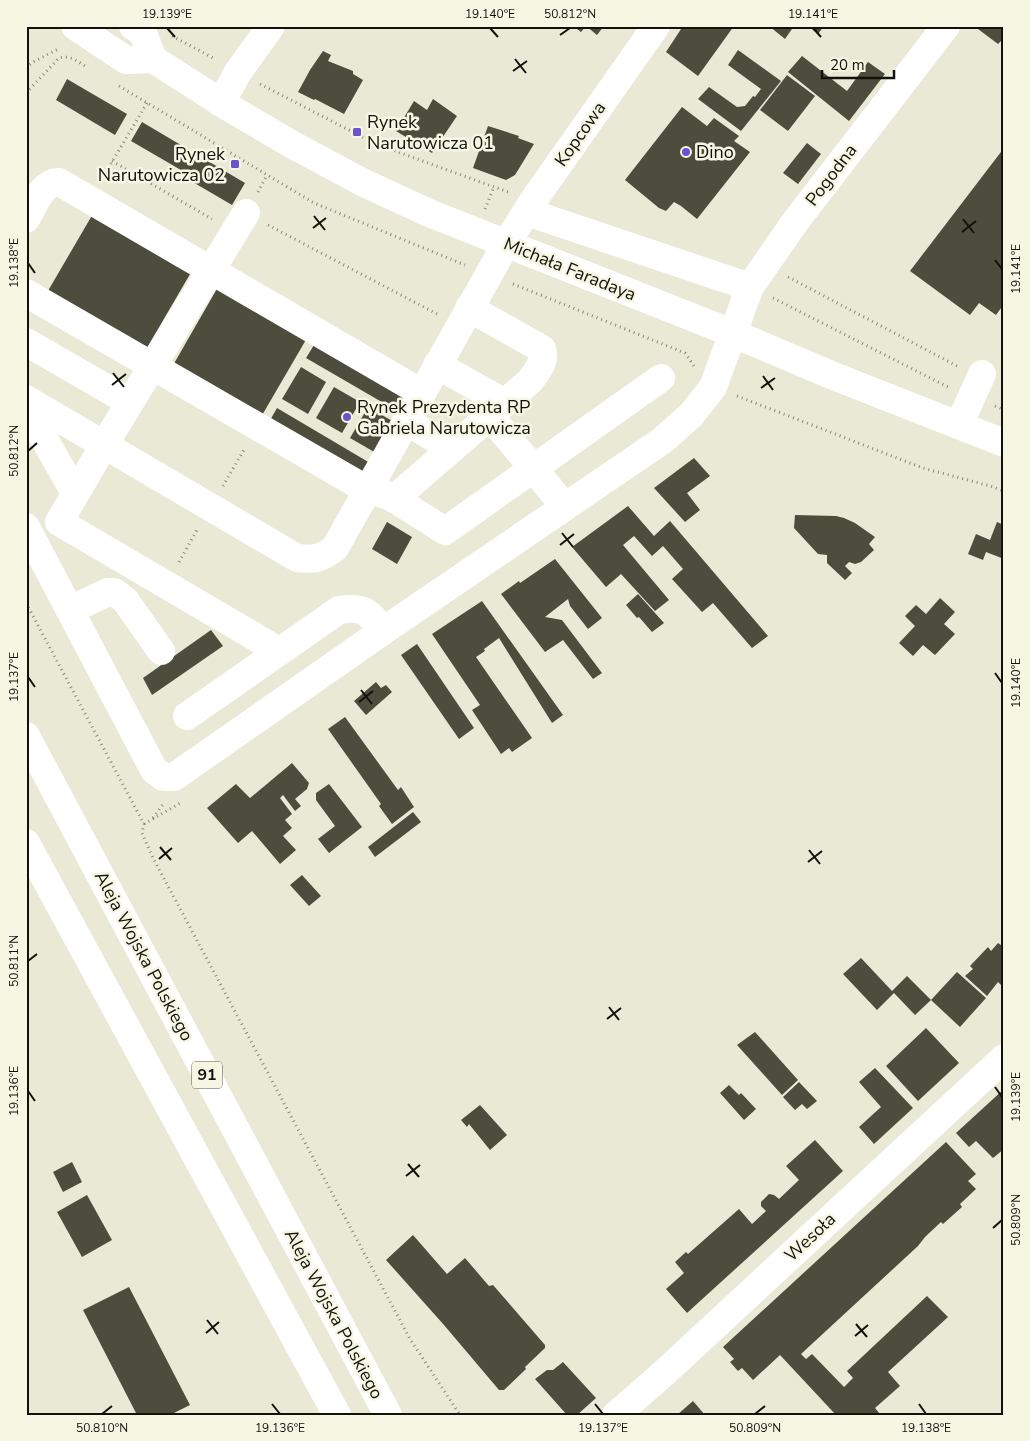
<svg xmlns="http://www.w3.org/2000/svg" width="1030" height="1441" font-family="'Nunito Sans',sans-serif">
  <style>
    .building { fill: #4d4d3d }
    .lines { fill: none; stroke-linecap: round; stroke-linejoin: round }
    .path { stroke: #89897c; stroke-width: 3; stroke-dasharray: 1 4; stroke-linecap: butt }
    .minor { stroke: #fff; stroke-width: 28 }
    .major { stroke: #fff; stroke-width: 28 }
    .ticks { fill: none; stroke: #12120c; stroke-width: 2 }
    .poi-dot { fill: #6854ce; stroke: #f6f7e3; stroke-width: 2 }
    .labels { text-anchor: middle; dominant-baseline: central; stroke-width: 5; stroke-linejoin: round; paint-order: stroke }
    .shield { fill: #f6f7e3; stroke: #56574c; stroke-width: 1 }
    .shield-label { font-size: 16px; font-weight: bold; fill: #12120c }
    .poi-label { font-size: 18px; fill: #12120c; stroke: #f6f7e3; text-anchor: start }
    .street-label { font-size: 18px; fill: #12120c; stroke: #f6f7e3 }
    .neatline { fill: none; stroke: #12120c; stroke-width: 2 }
    .ticks-label { font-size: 12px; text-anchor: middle; fill: #12120c }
  </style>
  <rect width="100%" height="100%" fill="#e9e9d6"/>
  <!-- building -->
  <g class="building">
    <path d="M573,26H604L597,35L586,26L581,32Z"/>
    <path d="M683,26H734L698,76L666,52Z"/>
    <path d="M769,26H794L785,39Z"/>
    <path d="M808,26H824L818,34Z"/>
    <path d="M974,26H1004V38L998,44Z"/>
    <path d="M738,50L781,81L741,131L698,99L709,87L737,107L745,106L753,96L755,97L761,89L728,65Z"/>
    <path d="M323,51L331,55L328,61L353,71V74L363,80L344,114L315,99L314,100L298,92L310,70Z"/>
    <path d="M802,56L847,91L868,62L885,74L849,121L788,72Z"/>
    <path d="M787,75L815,96L788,131L760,110Z"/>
    <path d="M67,79L127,114L115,135L56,100Z"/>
    <path d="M433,99L457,116L432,153L396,131L414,101L427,110Z"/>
    <path d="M682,107L707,126L714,118L739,136L734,141L750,152L697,219L681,206L674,202L666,211L659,208L625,180Z"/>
    <path d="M142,122L245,183L232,205L191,181L193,177L131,141Z"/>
    <path d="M488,126L519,136L518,138L534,144L515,175L506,180L473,168Z"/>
    <path d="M807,143L821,154L798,184L783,173Z"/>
    <path d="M1004,148V304L996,315L979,303L970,315L910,271Z"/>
    <path d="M94,212L193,269L144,353L45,296Z"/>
    <path d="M218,287L307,338L261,417L172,367Z"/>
    <path d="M314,345L407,399L399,412L306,358Z"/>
    <path d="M301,367L326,382L308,414L282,399Z"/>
    <path d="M334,387L360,402L342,433L316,418Z"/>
    <path d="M368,407L394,422L376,453L350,438Z"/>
    <path d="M277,408L370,463L363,476L269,422Z"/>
    <path d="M694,458L710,476L687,493L700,510L685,522L654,488Z"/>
    <path d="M628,506L654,536L670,521L768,636L752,648L713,603L702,612L672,579L683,569L663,546L652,556L634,536L623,545L669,600L655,611L621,574L606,587L572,547Z"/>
    <path d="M795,515L836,516L844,518L855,523L875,537L869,544L874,550L861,562L855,564L849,562L845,566L852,573L845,580L827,563V555L818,554L794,528Z"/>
    <path d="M387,522L412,537L397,564L372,549Z"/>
    <path d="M997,522L1004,525V559L986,552L983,560L968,554L976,534L990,540Z"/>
    <path d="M555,559L602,618L588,629L570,606L568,599L545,617L562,620L602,673L593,679L563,640L545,652L501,594L519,581L520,583Z"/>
    <path d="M638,594L664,623L652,632L639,617L637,618L626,605Z"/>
    <path d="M940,598L955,612L944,624L955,634L935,655L923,645L913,656L899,643L915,626L905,616L916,605L926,614Z"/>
    <path d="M482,601L563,715L552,723L499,638L484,649L485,651L476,657L532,738L512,752L509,748L501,754L472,710L480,705L432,634Z"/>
    <path d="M211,630L223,646L152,695L143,678Z"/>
    <path d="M417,644L474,728L459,739L401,655Z"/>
    <path d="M376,682L381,688L386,685L392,692L366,715L354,701Z"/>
    <path d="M345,717L398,790L401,787L414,807L392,824L379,806L381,804L328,729Z"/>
    <path d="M292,763L309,783L307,789L295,799L301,806L295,811L283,795L280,798L292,814L285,820L292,828L283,836L296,850L280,864L252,831L238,843L207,808L236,784L250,798Z"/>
    <path d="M329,784L362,827L329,853L318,839L335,826L316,800V793Z"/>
    <path d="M413,812L421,822L375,857L368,847Z"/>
    <path d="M302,875L321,896L309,906L290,885Z"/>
    <path d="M998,943L1004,947V983L1002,986L998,982L987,996L965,976L973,969L970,966L988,947L991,951Z"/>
    <path d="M861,958L892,991L907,976L931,1000L915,1015L894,993L877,1010L843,974Z"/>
    <path d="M957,972L986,998L960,1027L931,1000Z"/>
    <path d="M926,1028L959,1063L918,1101L886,1066Z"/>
    <path d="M755,1032L798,1080L782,1095L737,1045Z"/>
    <path d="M875,1068L913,1108L874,1144L859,1127L881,1107L859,1082Z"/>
    <path d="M799,1082L817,1101L807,1109L802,1104L795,1110L783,1097Z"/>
    <path d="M729,1085L739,1095L741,1093L756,1109L744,1120L720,1093Z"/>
    <path d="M1004,1089V1149L993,1158L976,1141L969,1147L956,1133Z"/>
    <path d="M480,1105L507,1135L490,1150L469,1124L467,1127L461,1120Z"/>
    <path d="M815,1140L843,1171L687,1313L666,1289L684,1273L675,1262L686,1252L688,1254L739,1209L752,1224L766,1211L761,1206V1202L769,1194L774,1195L779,1199L799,1180L786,1166Z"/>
    <path d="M946,1142L976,1174L968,1181L976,1189L960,1204L962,1207L943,1224L941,1222L925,1237L918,1246L801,1354L806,1359L812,1354L844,1387L853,1378L847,1371L927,1296L948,1317L888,1372L900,1386L875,1408L880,1414L836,1415L780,1355L753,1380L742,1368L738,1371L730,1362L734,1359L723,1347Z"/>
    <path d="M72,1162L82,1182L63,1192L53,1172Z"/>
    <path d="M87,1195L112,1240L82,1257L57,1212Z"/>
    <path d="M413,1235L447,1274L465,1258L489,1286L493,1285L545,1345V1348L525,1367L526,1369L504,1390H499L444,1325L386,1260Z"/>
    <path d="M129,1287L190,1405L170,1415H137L83,1310Z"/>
    <path d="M563,1362L596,1398L577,1415H567L535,1379L547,1370H553Z"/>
    <path d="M693,1401L705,1415H677Z"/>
  </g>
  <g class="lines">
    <!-- path -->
    <g class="path">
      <path d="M172,36L215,59"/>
      <path d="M26,68L33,62L60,48"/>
      <path d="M260,84L376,144L508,192"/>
      <path d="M119,86L314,203L465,265"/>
      <path d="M26,93L59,58C70,55 77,61 85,66"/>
      <path d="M112,161L212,219"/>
      <path d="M103,177L147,103"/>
      <path d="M258,192L267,175"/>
      <path d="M485,209L494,187"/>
      <path d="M268,225L437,314"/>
      <path d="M788,277L957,366"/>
      <path d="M513,284L685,353L694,366"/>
      <path d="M773,298L948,387"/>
      <path d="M737,396L923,468L990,486L1004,491"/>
      <path d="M995,406L1004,410"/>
      <path d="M223,486L245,448"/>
      <path d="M179,562L198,528"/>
      <path d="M26,603L144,824L142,833L153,858L410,1339L460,1415"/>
      <path d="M153,818L164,803"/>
      <path d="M144,824L182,802"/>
    </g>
    <!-- minor -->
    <g class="minor">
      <path d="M75,26L126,60L153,59L228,107L293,145L362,182L429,213L732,333L836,377L1004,443"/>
      <path d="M133,26L143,33L153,59"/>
      <path d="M221,103L238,72L271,26"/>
      <path d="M527,212L750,287"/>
      <path d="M246,213L104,445L59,522L279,651"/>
      <path d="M26,219C34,206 42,181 59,182L422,393"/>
      <path d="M26,293L366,489L390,496L445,531L661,378"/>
      <path d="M26,342L130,402"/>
      <path d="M437,365L505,403"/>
      <path d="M26,399L297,558C315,560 320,559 335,548L506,244L533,201L656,26"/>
      <path d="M26,407L75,493"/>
      <path d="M490,416L565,507"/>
      <path d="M406,421L452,449"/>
      <path d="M959,425L982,374"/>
      <path d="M394,499L530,381C536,372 547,361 542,349L469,308"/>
      <path d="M26,527L154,770L163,777H174L383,631L663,440L692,414L713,387L750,287L795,222L946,26"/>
      <path d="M70,610L108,592H114L125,600L161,651"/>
      <path d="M187,716L339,610C364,606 369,612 383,631"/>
      <path d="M616,1415L664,1373L1004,1058"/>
    </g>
    <!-- major -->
    <g class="major">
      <path d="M26,736L388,1415"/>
      <path d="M26,843L337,1415"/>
    </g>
  </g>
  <!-- ticks -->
  <path class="ticks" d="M167,28L175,37M490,28L498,37M813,28L821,37M560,35L570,28M515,59L526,73M513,71L527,61M314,216L325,230M963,219L974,233M313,228L326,218M962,232L976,221M995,260L1002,269M28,263L35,273M113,373L124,387M763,376L773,390M112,385L126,374M761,388L775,378M28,451L37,443M562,533L573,547M560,545L574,534M995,673L1002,683M28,677L35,687M361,690L372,704M359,702L373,691M160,847L171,860M809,850L820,864M159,859L172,848M808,862L822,851M28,961L37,954M609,1007L619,1020M607,1019L621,1008M995,1087L1002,1097M28,1091L35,1101M408,1164L419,1177M406,1176L420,1165M993,1228L1002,1220M207,1320L218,1334M856,1324L867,1337M206,1333L219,1322M855,1336L868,1325M272,1404L280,1414M595,1404L603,1414M919,1404L926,1414M102,1414L112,1406M755,1414L765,1406"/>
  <!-- markers -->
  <g class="poi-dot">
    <rect x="352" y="127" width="10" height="10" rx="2.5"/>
    <circle cx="686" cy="152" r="5"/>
    <rect x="230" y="159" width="10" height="10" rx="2.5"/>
    <circle cx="347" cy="417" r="5"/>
  </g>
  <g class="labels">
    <!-- shield labels -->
    <rect class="shield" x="192" y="1061.5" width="30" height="27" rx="4"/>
    <g class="shield-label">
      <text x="207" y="1075">91</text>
    </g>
    <!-- poi labels -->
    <g class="poi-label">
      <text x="367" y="122">Rynek<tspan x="367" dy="21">Narutowicza 01</tspan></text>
      <text x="696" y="152">Dino</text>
      <text x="225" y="154" text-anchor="end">Rynek<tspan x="225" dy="21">Narutowicza 02</tspan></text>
      <text x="357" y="407">Rynek Prezydenta RP<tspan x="357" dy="21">Gabriela Narutowicza</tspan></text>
    </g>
    <!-- street labels -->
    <g class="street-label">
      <text transform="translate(580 134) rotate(-55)">Kopcowa</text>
      <text transform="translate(831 175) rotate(-53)">Pogodna</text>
      <text transform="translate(570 269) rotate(22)">Michała Faradaya</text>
      <text transform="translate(144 956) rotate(62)">Aleja Wojska Polskiego</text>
      <text transform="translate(810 1237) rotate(-43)">Wesoła</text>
      <text transform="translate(334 1314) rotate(62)">Aleja Wojska Polskiego</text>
    </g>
  </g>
  <!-- border -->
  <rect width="1030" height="1441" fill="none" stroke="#f6f7e3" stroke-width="55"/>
  <!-- scale -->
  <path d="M822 70v8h72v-8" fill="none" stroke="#12120c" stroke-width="2.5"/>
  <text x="830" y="70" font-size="15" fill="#12120c" stroke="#f6f7e3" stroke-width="4" paint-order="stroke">20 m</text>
  <rect x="28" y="28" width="974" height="1386" class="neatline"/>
  <g class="ticks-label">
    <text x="167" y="18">19.139°E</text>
    <text x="490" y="18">19.140°E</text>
    <text x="570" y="18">50.812°N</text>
    <text x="813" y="18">19.141°E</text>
    <text transform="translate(14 263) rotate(-90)" y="4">19.138°E</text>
    <text transform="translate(1016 269) rotate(-90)" y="4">19.141°E</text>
    <text transform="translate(14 451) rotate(-90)" y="4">50.812°N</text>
    <text transform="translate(14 677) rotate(-90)" y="4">19.137°E</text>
    <text transform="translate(1016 683) rotate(-90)" y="4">19.140°E</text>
    <text transform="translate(14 961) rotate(-90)" y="4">50.811°N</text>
    <text transform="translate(14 1091) rotate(-90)" y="4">19.136°E</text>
    <text transform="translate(1016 1097) rotate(-90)" y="4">19.139°E</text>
    <text transform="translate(1016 1220) rotate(-90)" y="4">50.809°N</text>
    <text x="102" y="1432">50.810°N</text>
    <text x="280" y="1432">19.136°E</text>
    <text x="603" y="1432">19.137°E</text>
    <text x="755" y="1432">50.809°N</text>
    <text x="926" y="1432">19.138°E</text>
  </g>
</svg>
